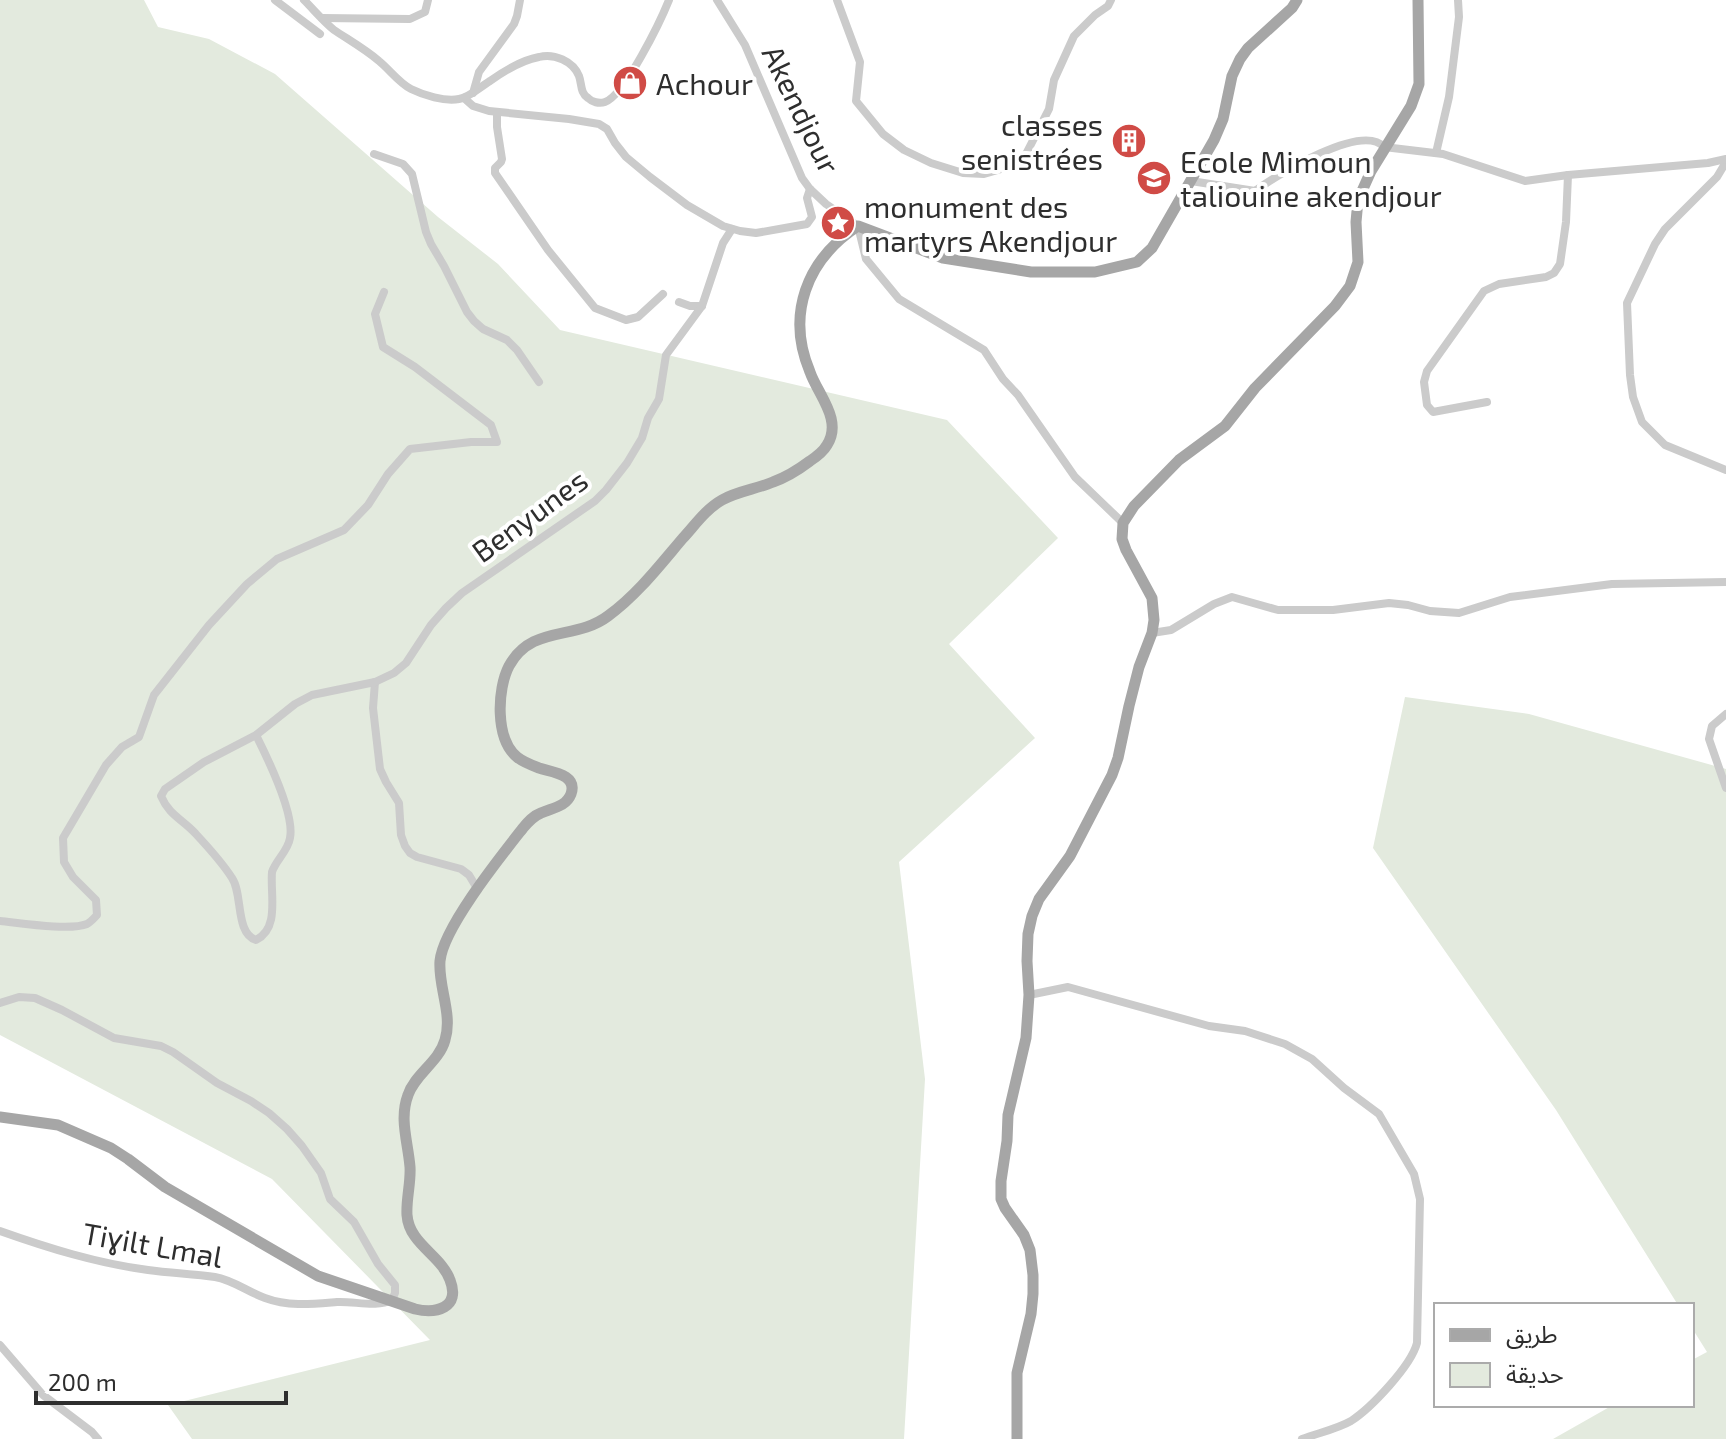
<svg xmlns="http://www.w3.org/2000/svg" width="1726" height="1439" font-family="'Exo 2','Noto Sans Arabic',sans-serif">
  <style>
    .green { fill: #e3eade }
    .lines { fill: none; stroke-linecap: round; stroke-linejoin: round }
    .minor { stroke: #cbcbcb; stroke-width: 8 }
    .major { stroke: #a6a6a6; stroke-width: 11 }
    .labels { text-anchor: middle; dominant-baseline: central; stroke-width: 8; stroke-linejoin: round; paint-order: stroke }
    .poi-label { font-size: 30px; fill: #2e2e2e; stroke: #fff; text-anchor: start }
    .street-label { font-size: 30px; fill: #2e2e2e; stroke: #fff }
  </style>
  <rect width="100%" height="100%" fill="#fff"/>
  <!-- green -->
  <g class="green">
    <path d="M0,0H144L158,27L209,39L275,74L438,217L498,264L560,330L947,420L1058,538L949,644L1035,738L899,862L925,1079L904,1439H192L168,1405L430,1340L272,1179L0,1035Z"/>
    <path d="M1405,697L1529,714L1726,769V1439H1553L1613,1405H1692V1360L1707,1352L1692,1328V1305H1678L1556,1110L1373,848Z"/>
  </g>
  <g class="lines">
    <!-- minor -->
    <g class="minor">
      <path d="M275,0L320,34"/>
      <path d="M304,0C314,10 323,21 334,30C349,40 365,49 379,61C390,70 399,83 411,89C423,95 445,102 459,99C470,97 480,87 490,81C504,71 522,60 539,57C554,53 573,61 579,76C582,84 580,93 588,98C592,102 599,104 605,102C625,95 661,20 669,0"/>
      <path d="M717,0L745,45L802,178L810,189L826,204L858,226L866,259L899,299L984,350L1003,379L1018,395L1075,477L1123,523"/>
      <path d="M837,0L860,62L856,101L883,134L904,150L931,163L963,173L984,174L1015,165L1026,154L1049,109L1054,80L1074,36L1095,15L1108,6L1111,0"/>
      <path d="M322,18L410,19L425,12L428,0"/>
      <path d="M473,93L479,72L514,24L517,16L520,0"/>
      <path d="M464,98L473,106L489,111L569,119L599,124L607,129L615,143L626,157L650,177L687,205L723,226L740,231L756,233L807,224L812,217L807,198L810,189"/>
      <path d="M497,112V127L502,159L501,162L495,168V173L548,250L595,308L626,320L638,317L663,294"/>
      <path d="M1436,153L1449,97L1459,17L1458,0"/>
      <path d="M374,154L403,164L412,174L426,232L431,244L444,266L467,312L474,321L483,329L507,340L517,350L539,382"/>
      <path d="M1726,162L1717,177L1665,229L1655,244L1627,303L1630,375L1633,397L1642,422L1665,445L1726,470"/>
      <path d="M1191,181L1255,191C1277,175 1362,122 1384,147L1443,154L1525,181L1568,175L1708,163L1726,159"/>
      <path d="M679,302L690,306H702"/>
      <path d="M1487,402L1433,412L1427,405L1424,382L1427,371L1484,291L1499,284L1546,277L1554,273L1560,264L1566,222L1568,175"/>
      <path d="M1152,633L1171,630L1214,604L1232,597L1278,610H1333L1389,603L1408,605L1430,611L1459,613L1510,597L1612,584L1726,582"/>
      <path d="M375,682L373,708L380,769L386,782L399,803L401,835L405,846L410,853L417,857L461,869L469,875L478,890"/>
      <path d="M1726,714L1712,726L1709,739L1726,788"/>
      <path d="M256,735C267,757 295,814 290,838C288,851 276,860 272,872C270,895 280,928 256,940C235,933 243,894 232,878C222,862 208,847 195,833C182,819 169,815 161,796L165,789L204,762L256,735L295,704L312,695L375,682L394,673L406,663L431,625L446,608L462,593L595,501L606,490L627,463L642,438L648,418L659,399L666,355L702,306L723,243L732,229"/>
      <path d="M0,921C20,923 70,931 87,924C91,922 95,917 97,915L96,900L73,877L64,862L63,838L106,765L122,747L139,737L154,695L209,625L247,584L277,559L344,530L368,505L388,474L410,449L471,442H497L491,425L415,367L383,347L375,314L384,292"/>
      <path d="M1029,995L1068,987L1209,1026L1245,1031L1285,1044L1312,1059L1344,1088L1379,1114L1414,1174L1420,1199L1417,1343C1411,1366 1371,1408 1351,1421C1337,1429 1318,1433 1302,1439"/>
      <path d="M0,1003L19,997L35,998L62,1010L114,1038L161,1046L173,1052L217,1083L251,1101L269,1113L287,1129L302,1146L321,1173L330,1199L354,1222L378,1264L395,1285V1293L392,1300C376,1308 355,1301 337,1302C313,1304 289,1307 265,1298C248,1292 233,1280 215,1277C192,1274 170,1273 148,1270C96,1263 48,1248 0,1231"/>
      <path d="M0,1345L43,1395L92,1432L98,1439"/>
    </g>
    <!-- major -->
    <g class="major">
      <path d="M0,1117L58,1125L111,1148L128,1159L165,1187L318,1276L415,1309C436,1314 461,1308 450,1280C441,1255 409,1244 407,1215C406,1199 411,1183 410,1167C408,1142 399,1119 408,1095C415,1074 439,1062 445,1040C453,1014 438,987 440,961C443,928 501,856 523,828C528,822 533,816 541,813C552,808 566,807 571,794C578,774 551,772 539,768C531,765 523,762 517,757C495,739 497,689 509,666C532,624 575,641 608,616C637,595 660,565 683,538C695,525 706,509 722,500C738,491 757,489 773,482C787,477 798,470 810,461C816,457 823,452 827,445C843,420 818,395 810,372C786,315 806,260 858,226L943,258L1031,272H1095L1137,262L1152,248L1214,140L1223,119L1232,76L1240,59L1248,48L1292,8L1297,0"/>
      <path d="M1017,1439V1373L1031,1314L1033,1294V1275L1030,1250L1024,1235L1005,1208L1001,1199V1181L1007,1141L1008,1115L1026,1038L1029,995L1027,961L1028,934L1032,916L1039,899L1070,856L1112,775L1118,758L1129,706L1139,667L1152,633L1154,620L1152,598L1126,550L1122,539L1123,523L1134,506L1179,460L1225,426L1255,388L1335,306L1350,286L1358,262L1356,222L1358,200L1371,171L1411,106L1419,84L1418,0"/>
    </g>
  </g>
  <!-- icons -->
  <defs>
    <g id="shop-disc" transform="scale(1.8)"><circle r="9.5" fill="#d04b46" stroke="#fff"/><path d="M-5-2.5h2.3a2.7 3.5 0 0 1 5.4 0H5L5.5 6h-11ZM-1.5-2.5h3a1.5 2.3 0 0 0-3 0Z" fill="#fff"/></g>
    <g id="building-disc" transform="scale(1.8)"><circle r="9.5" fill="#d04b46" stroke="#fff"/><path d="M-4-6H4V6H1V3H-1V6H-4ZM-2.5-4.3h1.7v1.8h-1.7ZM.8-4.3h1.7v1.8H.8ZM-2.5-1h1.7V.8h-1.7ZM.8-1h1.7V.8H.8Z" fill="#fff"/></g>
    <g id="school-disc" transform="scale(1.8)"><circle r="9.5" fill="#d04b46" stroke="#fff"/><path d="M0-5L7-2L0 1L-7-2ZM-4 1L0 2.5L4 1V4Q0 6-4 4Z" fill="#fff"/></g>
    <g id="sight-disc" transform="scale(1.8)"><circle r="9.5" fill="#d04b46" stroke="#fff"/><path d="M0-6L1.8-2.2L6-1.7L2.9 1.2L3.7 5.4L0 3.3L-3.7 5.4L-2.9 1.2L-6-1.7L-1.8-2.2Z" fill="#fff"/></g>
  </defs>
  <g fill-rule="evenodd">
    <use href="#shop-disc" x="630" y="83"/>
    <use href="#building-disc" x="1129" y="141"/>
    <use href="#school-disc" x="1154" y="178"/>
    <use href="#sight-disc" x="838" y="223"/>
  </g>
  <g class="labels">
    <!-- poi labels -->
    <g class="poi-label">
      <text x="656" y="83">Achour</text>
      <text x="1103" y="124" text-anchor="end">classes<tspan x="1103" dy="34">senistrées</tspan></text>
      <text x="1180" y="161">Ecole Mimoun<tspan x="1180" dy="34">taliouine akendjour</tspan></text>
      <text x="864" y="206">monument des<tspan x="864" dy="34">martyrs Akendjour</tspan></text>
    </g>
    <!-- street labels -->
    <g class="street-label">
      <text transform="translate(802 109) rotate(64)">Akendjour</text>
      <text transform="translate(529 515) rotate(-36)">Benyunes</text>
      <text transform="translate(153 1244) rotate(10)">Tiɣilt Lmal</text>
    </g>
  </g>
  <!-- legend -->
  <rect x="1434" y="1303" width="260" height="104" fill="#ffffff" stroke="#ababab" stroke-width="2"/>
  <rect x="1450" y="1329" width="40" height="12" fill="#a6a6a6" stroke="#ababab" stroke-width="2"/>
  <text x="1506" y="1343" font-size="24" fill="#2e2e2e">طريق</text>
  <rect x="1450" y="1363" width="40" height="24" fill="#e3eade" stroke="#ababab" stroke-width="2"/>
  <text x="1506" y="1383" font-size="24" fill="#2e2e2e">حديقة</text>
  <!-- scale -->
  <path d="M36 1391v12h250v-12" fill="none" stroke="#2e2e2e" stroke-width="4"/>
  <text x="48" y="1391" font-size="24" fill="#2e2e2e" stroke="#ffffff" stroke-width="6" paint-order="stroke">200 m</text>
</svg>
